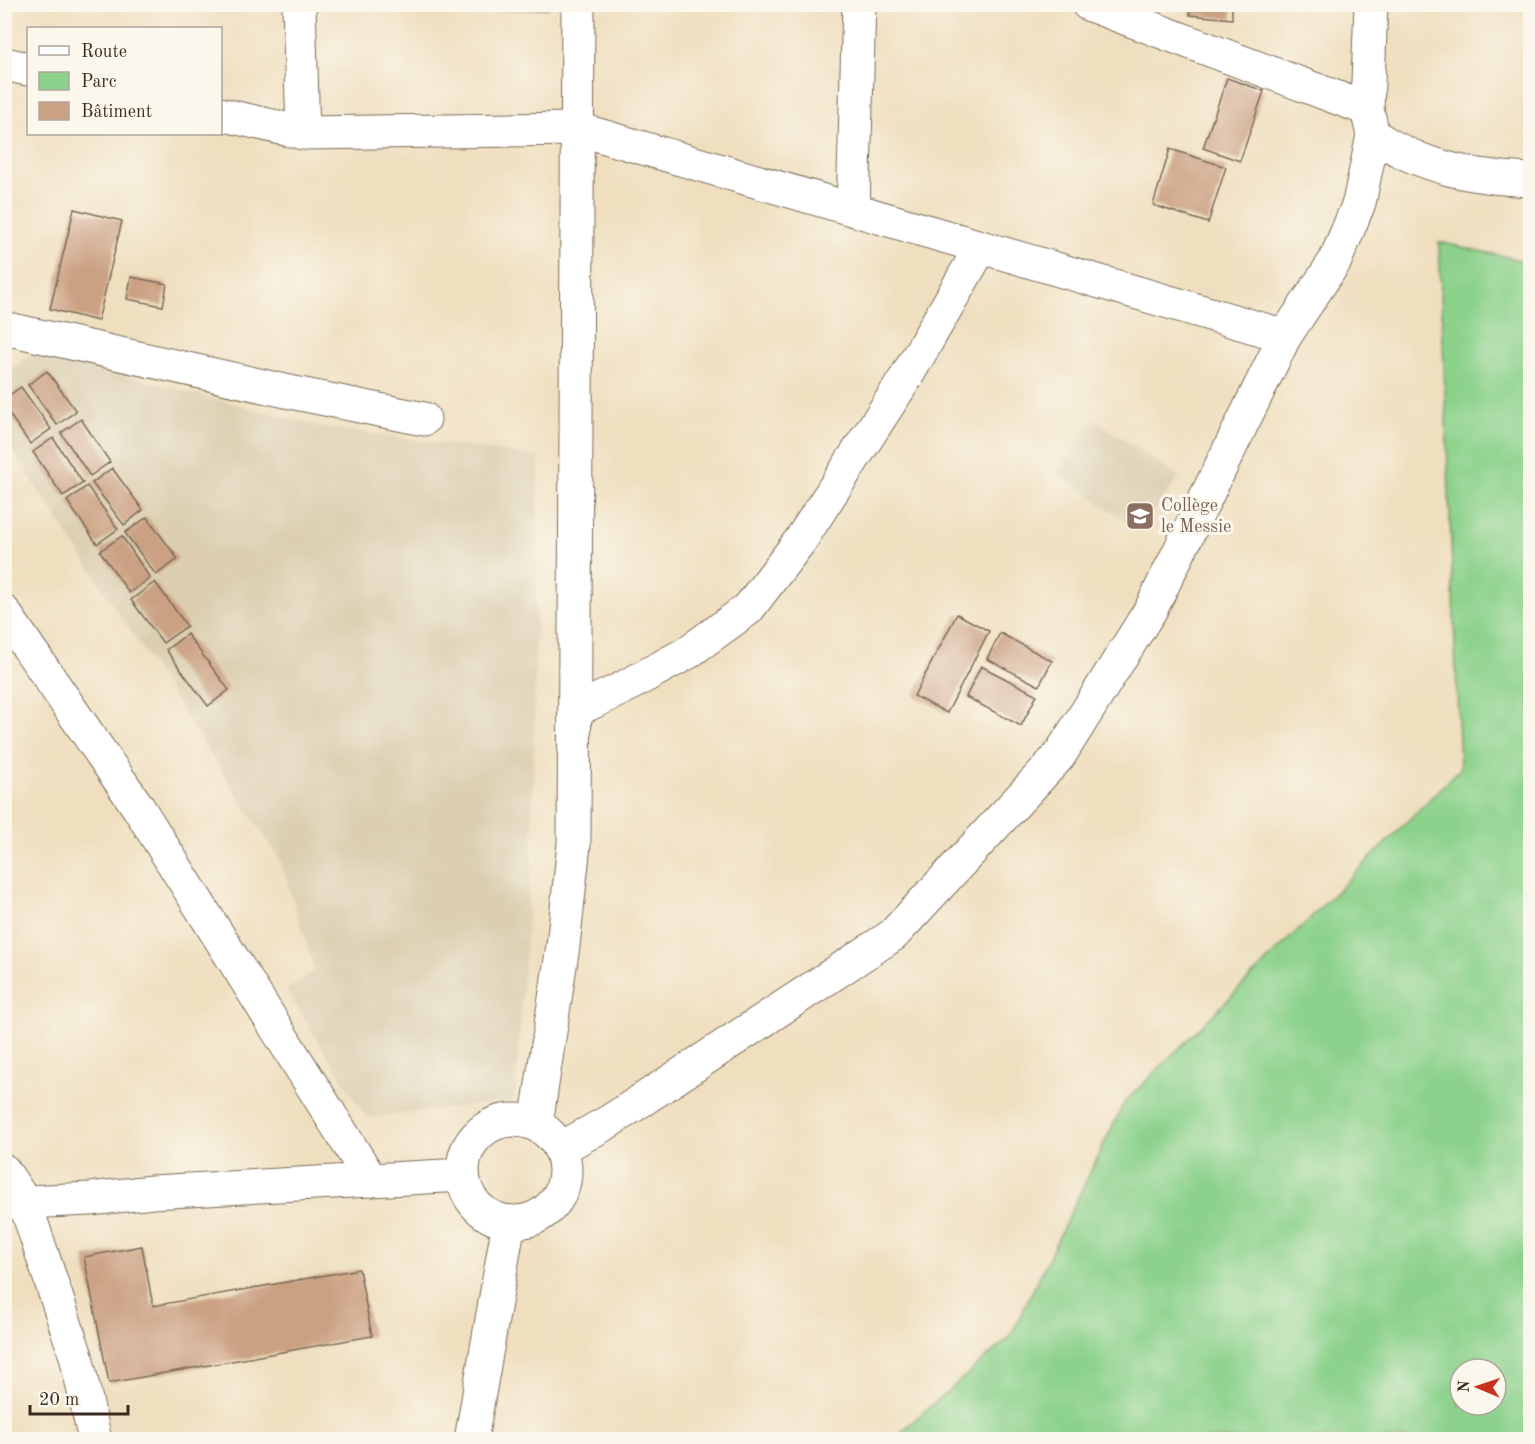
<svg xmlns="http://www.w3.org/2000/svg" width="1535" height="1444" font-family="'Old Standard TT',serif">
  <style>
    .built { fill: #dccfb1 }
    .green { fill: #8cd28c; stroke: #647e55; stroke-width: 1.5; fill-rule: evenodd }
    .building { fill: #cba183 }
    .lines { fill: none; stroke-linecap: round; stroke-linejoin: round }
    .street-casing { stroke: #7a6956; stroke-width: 35 }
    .secondary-casing { stroke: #7a6956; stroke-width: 35 }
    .street { stroke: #fff; stroke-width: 33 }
    .secondary { stroke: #fff; stroke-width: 33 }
    .labels { text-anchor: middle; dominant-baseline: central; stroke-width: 6; stroke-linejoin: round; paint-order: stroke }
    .education-label { font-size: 18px; fill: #785e54; stroke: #fbf7ec; text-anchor: start }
  </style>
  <rect width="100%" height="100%" fill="#fbf7ec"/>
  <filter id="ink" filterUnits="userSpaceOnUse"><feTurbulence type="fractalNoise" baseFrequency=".0167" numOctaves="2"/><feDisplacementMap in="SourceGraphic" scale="12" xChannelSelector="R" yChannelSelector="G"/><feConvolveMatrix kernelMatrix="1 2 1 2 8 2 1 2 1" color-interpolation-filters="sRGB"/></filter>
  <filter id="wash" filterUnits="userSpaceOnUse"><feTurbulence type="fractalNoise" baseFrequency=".008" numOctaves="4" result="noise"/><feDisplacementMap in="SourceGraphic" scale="24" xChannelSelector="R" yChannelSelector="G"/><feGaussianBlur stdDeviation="1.35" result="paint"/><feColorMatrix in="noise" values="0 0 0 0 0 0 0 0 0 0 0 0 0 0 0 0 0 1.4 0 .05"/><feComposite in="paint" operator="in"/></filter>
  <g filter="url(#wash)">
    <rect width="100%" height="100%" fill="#efdfbf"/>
    <!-- built -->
    <g class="built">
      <path d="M34,352L318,426L539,457L532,853L515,1100L367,1118L286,990L315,970L280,860L5,439V374Z"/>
      <path d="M1094,419L1179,477L1141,532L1057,473Z"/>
    </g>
    <!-- green -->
    <g class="green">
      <path d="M425,5L426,4L548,5V8L426,12Z"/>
      <path d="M1439,242L1530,262V1439H893L1010,1337L1124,1103L1460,769ZM1460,1369H1496V1405H1460Z"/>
    </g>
    <g id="blocks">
      <!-- building -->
      <g class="building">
        <path d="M1190,5H1232V19L1190,15Z"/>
        <path d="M1227,78L1264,91L1240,161L1203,148Z"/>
        <path d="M1170,149L1226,167L1208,223L1153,205Z"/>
        <path d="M74,209L122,221L98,321L50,309Z"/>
        <path d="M131,277L167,284L163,306L127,299Z"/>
        <path d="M47,371L76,411L57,425L28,385Z"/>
        <path d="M21,387L51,429L30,444L4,407V399Z"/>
        <path d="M81,419L110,462L90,476L61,433Z"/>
        <path d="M53,438L83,483L63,496L33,452Z"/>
        <path d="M112,468L143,510L124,525L92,483Z"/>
        <path d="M87,486L118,529L97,544L67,501Z"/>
        <path d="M147,517L178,559L156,575L125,533Z"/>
        <path d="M122,536L150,578L129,593L100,551Z"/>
        <path d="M155,582L187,626L163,643L131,600Z"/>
        <path d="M957,614L989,631L947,713L914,696Z"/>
        <path d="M1000,633L1052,661L1039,686L987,659Z"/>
        <path d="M187,634L229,690L208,706L166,650Z"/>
        <path d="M981,666L1037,695L1021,726L966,697Z"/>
        <path d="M142,1246L153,1306L359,1269L372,1336L109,1383L84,1257Z"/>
        <path d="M4,1436L38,1437V1440H4Z"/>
      </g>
    </g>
  </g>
  <g filter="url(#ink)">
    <use href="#blocks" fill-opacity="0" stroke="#7a6956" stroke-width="1.5"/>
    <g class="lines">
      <!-- street casing -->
      <g class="street-casing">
        <g id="street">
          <path d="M299,4L303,133"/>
          <path d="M1088,4L1367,109"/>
          <path d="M4,64L28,69"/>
          <path d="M220,114L303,133L578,129L1285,336"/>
          <path d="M1373,135C1423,168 1472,177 1530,180"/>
          <path d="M853,209L859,4"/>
          <path d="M4,328L290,392L424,419"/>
          <path d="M576,710L621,689L687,653L748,609L800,541L905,379L981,247"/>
          <path d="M560,1149L610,1121L893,935L1059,756L1151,609L1285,336L1335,261L1359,203L1373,135L1367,109L1371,4"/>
          <path d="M4,1171L25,1203L76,1356L95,1440"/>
        </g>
      </g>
      <!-- secondary casing -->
      <g class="secondary-casing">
        <g id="secondary">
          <path d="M4,612L138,807L371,1180"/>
          <circle cx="514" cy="1171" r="51"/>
          <path d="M536,1124L563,946L574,844L578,4"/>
          <path d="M4,1203L90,1199L152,1192L463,1175"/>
          <path d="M471,1440L509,1222"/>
        </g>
      </g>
      <!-- street -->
      <use href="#street" class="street"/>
      <!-- secondary -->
      <use href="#secondary" class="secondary"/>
    </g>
  </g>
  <!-- icons -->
  <defs>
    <g id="university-square" transform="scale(1.5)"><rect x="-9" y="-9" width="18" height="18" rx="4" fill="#8d6e63" stroke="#fbf7ec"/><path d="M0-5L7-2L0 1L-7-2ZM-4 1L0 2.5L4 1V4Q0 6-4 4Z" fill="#fff"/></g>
  </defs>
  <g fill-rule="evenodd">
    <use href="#university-square" x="1140" y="516"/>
  </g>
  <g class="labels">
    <!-- education labels -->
    <g class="education-label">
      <text x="1161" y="506">Collège<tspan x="1161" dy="21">le Messie</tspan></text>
    </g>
  </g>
  <!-- margin -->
  <rect width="1535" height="1444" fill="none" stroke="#fbf7ec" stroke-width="24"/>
  <!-- legend -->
  <rect x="27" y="27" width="195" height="108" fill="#fbf7ec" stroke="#aea59a" stroke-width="1.5"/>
  <rect x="39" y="46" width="30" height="9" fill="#ffffff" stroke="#aea59a" stroke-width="1.5"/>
  <text x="81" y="57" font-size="18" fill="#3b2a1e">Route</text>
  <rect x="39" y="72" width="30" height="18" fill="#8cd28c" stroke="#aea59a" stroke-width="1.5"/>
  <text x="81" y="87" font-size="18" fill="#3b2a1e">Parc</text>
  <rect x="39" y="102" width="30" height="18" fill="#cba183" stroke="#aea59a" stroke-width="1.5"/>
  <text x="81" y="117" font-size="18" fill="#3b2a1e">Bâtiment</text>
  <!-- north arrow -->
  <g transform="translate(1478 1387) rotate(272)"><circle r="28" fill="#fbf7ec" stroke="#aea59a" stroke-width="1.5"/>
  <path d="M0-4.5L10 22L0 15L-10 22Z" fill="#c8321e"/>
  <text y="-9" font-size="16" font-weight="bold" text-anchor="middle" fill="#3b2a1e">N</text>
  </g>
  <!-- scale -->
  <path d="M30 1405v9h98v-9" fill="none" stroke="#3b2a1e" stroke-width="3"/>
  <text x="39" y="1405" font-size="18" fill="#3b2a1e" stroke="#fbf7ec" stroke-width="4.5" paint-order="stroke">20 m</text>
</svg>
